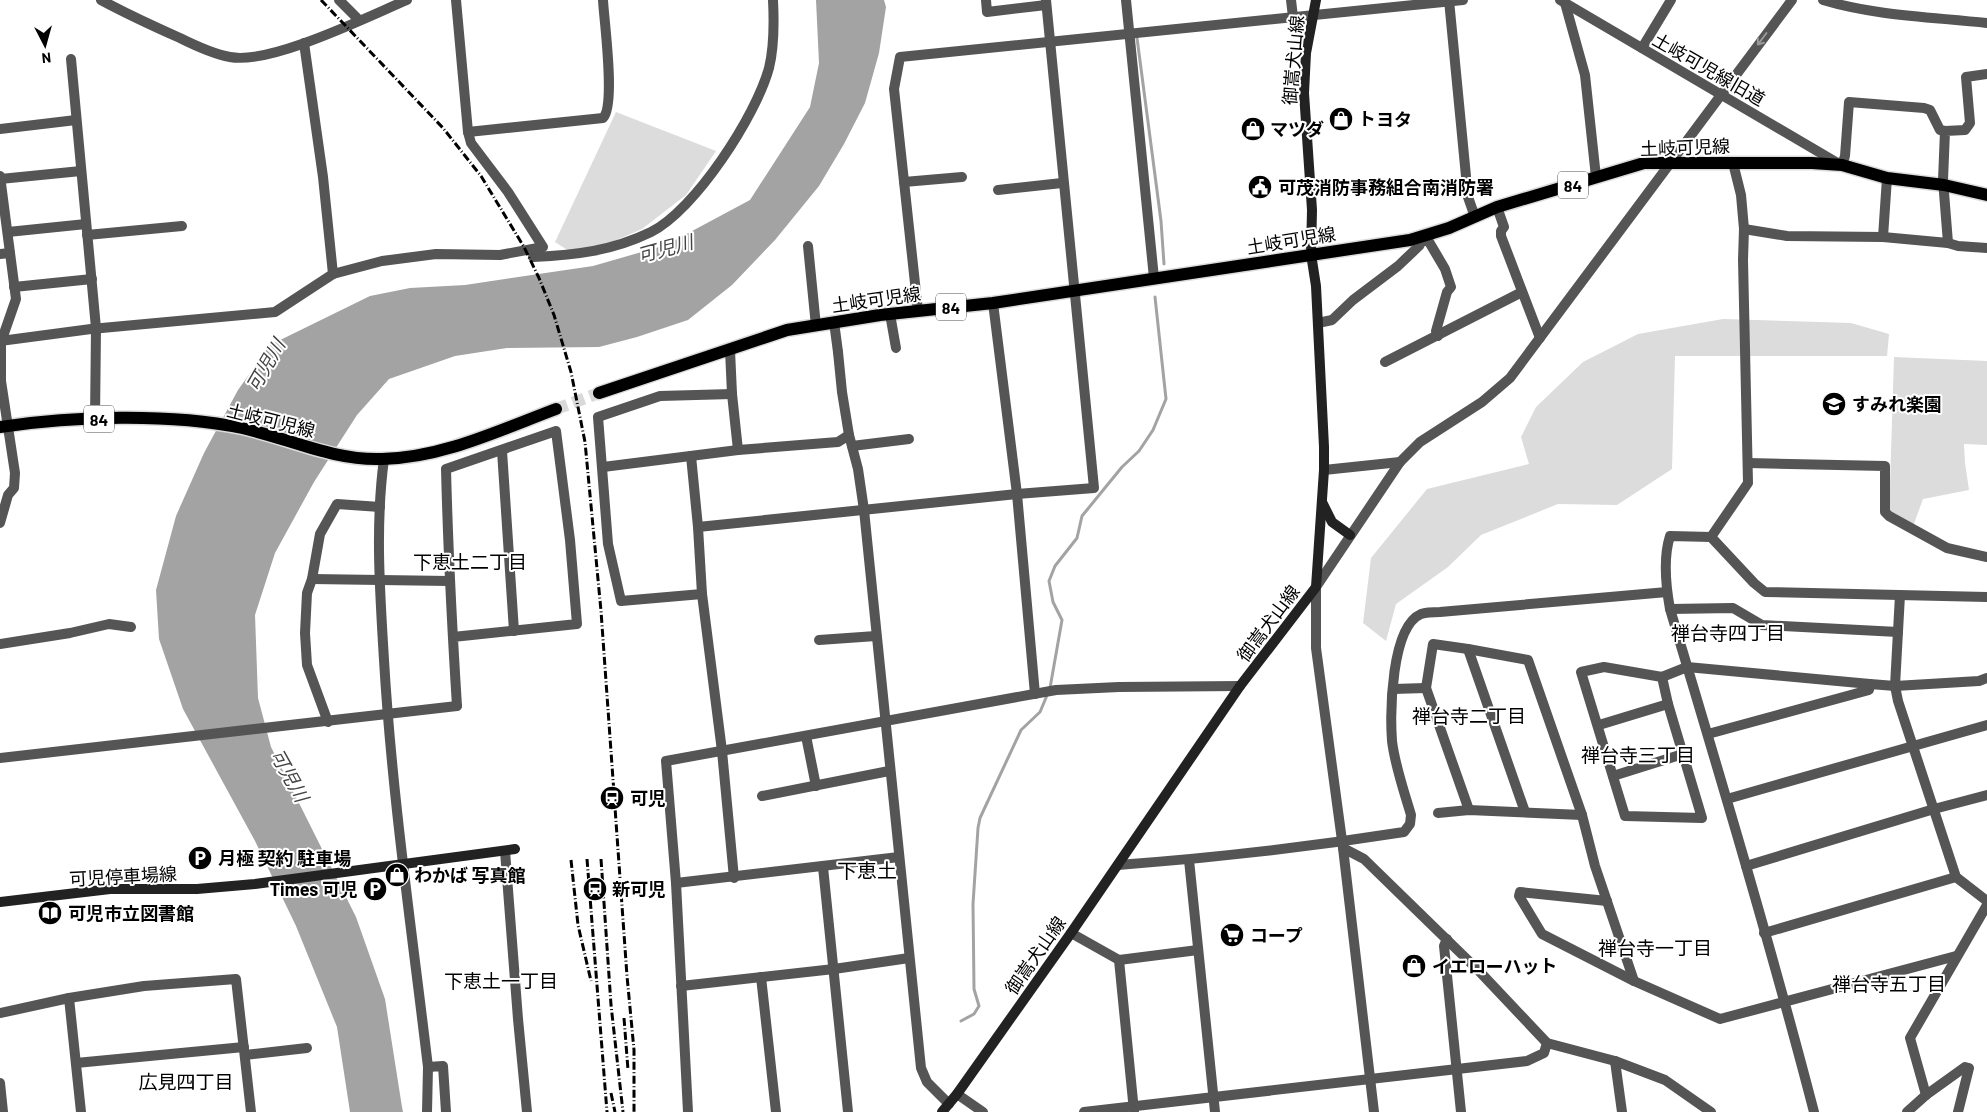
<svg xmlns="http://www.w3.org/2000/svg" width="1987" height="1112" font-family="Barlow,'Noto Sans JP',sans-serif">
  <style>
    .green { fill: #dcdcdc }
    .water { fill: #a3a3a3 }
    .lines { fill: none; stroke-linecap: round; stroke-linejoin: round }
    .stream { stroke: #a3a3a3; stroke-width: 3 }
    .primary-tunnel { stroke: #d9d9d9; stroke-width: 12; stroke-dasharray: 12 6; stroke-linecap: butt }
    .primary-casing { stroke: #dbdbdb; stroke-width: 15 }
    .minor { stroke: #555; stroke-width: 10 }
    .tertiary { stroke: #555; stroke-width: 10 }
    .secondary { stroke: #222; stroke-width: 10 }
    .primary { stroke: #000; stroke-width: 12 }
    .rail { stroke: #000; stroke-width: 3; stroke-dasharray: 8 2.5 1 2.5; stroke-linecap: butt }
    .oneway { stroke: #999 }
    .labels { text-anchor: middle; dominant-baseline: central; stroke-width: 4; stroke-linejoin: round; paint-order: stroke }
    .shield { fill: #fff; stroke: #4c4c4c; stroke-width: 1 }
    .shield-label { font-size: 16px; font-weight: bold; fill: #000 }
    .street-label { font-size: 18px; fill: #000; stroke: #fff }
    .poi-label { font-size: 18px; font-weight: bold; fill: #000; stroke: #fff; text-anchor: start }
    .water-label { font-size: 19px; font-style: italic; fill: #444; stroke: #fff }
    .neighbourhood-label { font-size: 19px; fill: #000; stroke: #fff }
    .quarter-label { font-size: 20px; fill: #000; stroke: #fff }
  </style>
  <rect width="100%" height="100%" fill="#fff"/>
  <!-- green -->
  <g class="green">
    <path d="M616,112L716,151L686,195L642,229L603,246L569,251L555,242Z"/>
    <path d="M1723,319L1851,323L1889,334L1887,356H1675L1672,469L1617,505L1558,504L1481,535L1448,567L1396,604L1386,641L1363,623L1371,558L1427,489L1529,464L1521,437L1536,407L1583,362L1638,334Z"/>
    <path d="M1894,357L1987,361V445L1964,444L1965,463L1969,490L1923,499L1912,529L1889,516Z"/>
  </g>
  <!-- water -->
  <path class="water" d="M816,0H884L886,7L879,53L865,103L844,144L819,186L775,240L732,285L688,320L637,337L599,347L507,348L455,356L389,379L357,415L314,482L275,553L255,615L258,698L271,747L356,917L385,999L402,1107L403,1112H350L337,1027L296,926L255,841L183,709L159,639L156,590L176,516L204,453L238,390L270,345L370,296L410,288L465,285L593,266L666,245L750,200L810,107L819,63Z"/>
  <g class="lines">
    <!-- stream -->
    <g class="stream">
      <path d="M1137,38L1161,221L1164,264"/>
      <path d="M1050,688L1062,620L1053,602L1049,581L1055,566L1077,538L1082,516L1122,467L1139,451L1153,430L1166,399L1155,297"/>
      <path d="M961,1021L974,1014L979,1006L974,989L973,904L978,828L980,818L1021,730L1040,712L1048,693"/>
    </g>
    <!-- primary-tunnel -->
    <path class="primary-tunnel" d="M556,409L599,393"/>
    <!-- primary casing -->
    <g class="primary-casing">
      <g id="primary">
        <path d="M599,393L787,330L880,315L993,303L1410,240L1449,228L1497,207L1644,163H1812L1842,165L1887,178L1944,185L1987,195"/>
        <path d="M0,427C73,416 170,413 242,428C288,438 334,461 382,459C442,458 500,430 556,409"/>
      </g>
    </g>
    <!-- minor -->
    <g class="minor">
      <path d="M339,0L359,20"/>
      <path d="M456,0L468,132L603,118C616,105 604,21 603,0"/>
      <path d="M986,0L987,12L1046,5"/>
      <path d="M1126,0L1154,278"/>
      <path d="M1291,0L1293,17"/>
      <path d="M1449,0L1468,197L1475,217"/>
      <path d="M1823,0C1876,16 1932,17 1987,23"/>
      <path d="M1565,3L1585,75L1596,177"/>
      <path d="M1642,48L1671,0"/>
      <path d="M71,59L96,328L95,419"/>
      <path d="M1721,95L1792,0"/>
      <path d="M0,129L76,120"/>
      <path d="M1842,165L1845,156L1849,102L1924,108L1930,110L1940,130L1945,131"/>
      <path d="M0,176L16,299L1,342V381L15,473L14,488L8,495L0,523"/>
      <path d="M0,179L81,171"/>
      <path d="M904,182L962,177"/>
      <path d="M998,190L1062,183"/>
      <path d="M1497,207L1504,227L1501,231V236L1540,338"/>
      <path d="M1744,229L1787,236L1883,237L1948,243L1958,246L1987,248"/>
      <path d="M8,232L86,224"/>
      <path d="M87,235L182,226"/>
      <path d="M1883,237L1887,178"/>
      <path d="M1948,243L1943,180L1945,131L1965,130L1970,123L1966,77L1987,74"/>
      <path d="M808,246L816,326"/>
      <path d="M0,254L10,253"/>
      <path d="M533,257C576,255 612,251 651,232C695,210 756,116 769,68C774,48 774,20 773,0"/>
      <path d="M333,274L382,261L436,254L500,255L543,247L508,192L471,143L468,132"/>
      <path d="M14,287L92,279"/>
      <path d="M993,303L1017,494L1035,694"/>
      <path d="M918,311L894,89L900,57L1463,0"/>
      <path d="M890,314L896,348"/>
      <path d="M834,322L838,352"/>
      <path d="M1318,323L1332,320L1353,300L1398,266L1419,246L1425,235L1445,269L1451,287L1447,292L1436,331L1438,336"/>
      <path d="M0,341L91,329L275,312L333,274L323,177L304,43"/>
      <path d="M730,350L732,394L738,450"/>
      <path d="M1385,362L1522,292"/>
      <path d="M852,446L909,439"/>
      <path d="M502,451L514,631"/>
      <path d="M691,456L698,527L702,594L722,751L734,878"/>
      <path d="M1748,463L1885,466V512L1889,516L1947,548L1987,557"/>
      <path d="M603,467L738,450L838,442L849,435"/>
      <path d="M1324,470L1400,462"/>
      <path d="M698,527L1017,494L1094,488L1046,0"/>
      <path d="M1711,537L1748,483L1743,260L1744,229L1741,195L1733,163"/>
      <path d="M312,579L449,581"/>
      <path d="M702,594L621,601L608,544L598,417L660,396L732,394"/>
      <path d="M1900,595L1895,686L1898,701L1956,877L1987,901"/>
      <path d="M1670,609L1733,608L1762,625L1898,632"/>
      <path d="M453,637L577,624L570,540L556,431L446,469C448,548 452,627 457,706"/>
      <path d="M819,640L876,636"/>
      <path d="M0,644L70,633L109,624L131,627"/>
      <path d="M1468,649L1525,812"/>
      <path d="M1662,677L1668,704L1702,818L1625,816L1581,672L1604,667L1662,677L1687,667L1870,684L1869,690L1708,734"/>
      <path d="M1870,684L1895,686L1979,681L1987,678"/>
      <path d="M1393,689L1426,688"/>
      <path d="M328,722L307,665L305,633L307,593L312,579L320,534L337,504L380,507"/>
      <path d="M1599,725L1668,704"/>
      <path d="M806,736L816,786"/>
      <path d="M1613,776L1683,754"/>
      <path d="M762,796L889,771"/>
      <path d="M1727,799L1987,725"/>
      <path d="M1469,810L1426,688L1433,644L1468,649L1528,660L1582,815L1595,866L1634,981"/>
      <path d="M1438,813L1469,810L1582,815"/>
      <path d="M1343,848L1364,859L1479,971L1547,1043L1615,1061L1665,1080L1711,1112"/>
      <path d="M505,851L518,1019L527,1112"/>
      <path d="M1189,860L1215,1112"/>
      <path d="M1118,865C1213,858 1309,847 1404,832L1410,824L1411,815C1404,791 1395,766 1392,741C1390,712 1391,627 1421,614C1427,612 1435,612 1440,612L1667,592"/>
      <path d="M1746,866L1934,809L1987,795"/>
      <path d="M823,867L848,1112"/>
      <path d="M676,883L899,857"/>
      <path d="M1607,901L1520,892L1519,896L1542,934L1634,981L1720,1019L1956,956"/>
      <path d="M1071,933L1119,960L1134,1111"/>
      <path d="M1764,933L1956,877"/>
      <path d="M1447,939L1444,946L1461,1112"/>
      <path d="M1119,960L1198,950"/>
      <path d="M761,977L776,1112"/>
      <path d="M681,986L834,969L909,958"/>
      <path d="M69,998L81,1112"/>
      <path d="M0,1013L69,998L144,986L236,979L251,1112"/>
      <path d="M245,1055L307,1048"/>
      <path d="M1615,1061L1622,1112"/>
      <path d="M76,1063L244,1047"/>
      <path d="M957,1094L983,1112"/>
      <path d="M1926,1095L1910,1038L1987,905"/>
      <path d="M427,1112L428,1067"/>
      <path d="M688,1112L676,883L666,761L1056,690L1119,687L1240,686"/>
      <path d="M1084,1112L1527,1061L1544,1053L1547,1043"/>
      <path d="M1814,1112C1770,943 1720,776 1670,609C1666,587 1663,558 1670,536L1711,537L1754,583L1765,592L1987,597"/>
      <path d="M1907,1112L1926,1095L1965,1067L1969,1068L1958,1112"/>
    </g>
    <!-- tertiary -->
    <g class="tertiary">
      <path d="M101,0C127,14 153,26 180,38C196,46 213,54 230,57C270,65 367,17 407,0"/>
      <path d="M1560,0L1841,165"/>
      <path d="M838,352L842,392L849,435L858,469L864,510L921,1068L927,1082L949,1104"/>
      <path d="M384,459C375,526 380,593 384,660C392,796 412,932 428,1067L443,1066L446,1112"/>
      <path d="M0,758L457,706"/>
      <path d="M0,1083L3,1112"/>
      <path d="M1374,1112L1343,848L1316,648V587L1400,462L1420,442L1482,402L1510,378L1721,95"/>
    </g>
    <!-- secondary -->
    <g class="secondary">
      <path d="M1322,502L1332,522L1350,535"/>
      <path d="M0,902L110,889H197L255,884L515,849"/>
      <path d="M942,1112L957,1094L1071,933L1240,686L1316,587L1324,470V447L1316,286L1311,254L1312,210L1304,93L1306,53L1316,0"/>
    </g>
    <!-- primary -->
    <use href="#primary" class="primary"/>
    <!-- rail -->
    <g class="rail">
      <path d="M321,0L443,128L481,176L524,247L539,278L554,315L571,372L585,442L601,611L627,976L634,1050V1112"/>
      <path d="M587,859L607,1112"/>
      <path d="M601,859L611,1005L623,1112"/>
      <path d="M571,860L578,925L591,981"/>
      <path d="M624,1018L628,1070"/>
      <path d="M611,1093L615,1112"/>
    </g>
  </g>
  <!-- one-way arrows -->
  <defs><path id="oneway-shaft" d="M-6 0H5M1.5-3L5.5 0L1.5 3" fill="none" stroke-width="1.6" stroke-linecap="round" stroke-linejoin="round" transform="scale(1.25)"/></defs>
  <use class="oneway" href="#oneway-shaft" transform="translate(1762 39) rotate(127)"/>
  <!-- icons -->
  <defs>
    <g id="shop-disc" transform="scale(1.25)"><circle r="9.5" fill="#000" stroke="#fff"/><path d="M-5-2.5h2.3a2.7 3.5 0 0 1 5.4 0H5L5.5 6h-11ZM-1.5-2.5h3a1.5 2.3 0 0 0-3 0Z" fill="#fff"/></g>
    <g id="civic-disc" transform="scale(1.25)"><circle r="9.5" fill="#000" stroke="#fff"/><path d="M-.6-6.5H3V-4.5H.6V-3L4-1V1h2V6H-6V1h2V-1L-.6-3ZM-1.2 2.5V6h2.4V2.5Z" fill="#fff"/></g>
    <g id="school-disc" transform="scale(1.25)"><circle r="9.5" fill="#000" stroke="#fff"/><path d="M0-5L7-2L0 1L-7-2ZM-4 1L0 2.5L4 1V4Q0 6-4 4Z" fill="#fff"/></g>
    <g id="station-disc" transform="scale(1.25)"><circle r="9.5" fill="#000" stroke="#fff"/><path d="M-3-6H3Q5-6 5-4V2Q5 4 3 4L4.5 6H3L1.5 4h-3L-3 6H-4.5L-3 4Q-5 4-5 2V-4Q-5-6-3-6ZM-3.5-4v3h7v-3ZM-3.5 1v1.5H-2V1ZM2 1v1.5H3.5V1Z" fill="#fff"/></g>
    <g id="parking-disc" transform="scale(1.25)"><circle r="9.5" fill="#000" stroke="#fff"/><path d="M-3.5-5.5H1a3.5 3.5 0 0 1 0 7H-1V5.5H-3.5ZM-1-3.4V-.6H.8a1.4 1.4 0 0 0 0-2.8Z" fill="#fff"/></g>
    <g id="library-disc" transform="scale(1.25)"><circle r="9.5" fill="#000" stroke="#fff"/><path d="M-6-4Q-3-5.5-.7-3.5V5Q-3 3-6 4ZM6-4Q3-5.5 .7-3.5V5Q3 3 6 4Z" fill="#fff"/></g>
    <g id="supermarket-disc" transform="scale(1.25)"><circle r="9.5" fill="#000" stroke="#fff"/><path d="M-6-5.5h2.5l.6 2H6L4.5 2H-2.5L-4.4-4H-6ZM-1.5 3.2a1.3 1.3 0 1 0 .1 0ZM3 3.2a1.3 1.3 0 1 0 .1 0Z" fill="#fff"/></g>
  </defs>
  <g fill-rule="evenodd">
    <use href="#shop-disc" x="1341" y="119"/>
    <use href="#shop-disc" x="1253" y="129"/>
    <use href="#civic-disc" x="1260" y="187"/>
    <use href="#school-disc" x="1834" y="404"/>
    <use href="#station-disc" x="612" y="798"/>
    <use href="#parking-disc" x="200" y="858"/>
    <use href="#shop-disc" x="397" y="875"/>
    <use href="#parking-disc" x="375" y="889"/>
    <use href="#station-disc" x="595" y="889"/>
    <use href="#library-disc" x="50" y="913"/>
    <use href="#supermarket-disc" x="1232" y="935"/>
    <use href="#shop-disc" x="1414" y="966"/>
  </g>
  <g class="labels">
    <!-- shield labels -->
    <g class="shield">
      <rect x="1558" y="171.5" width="30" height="27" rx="4"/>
      <rect x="936" y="293.5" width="30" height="27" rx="4"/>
      <rect x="84" y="405.5" width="30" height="27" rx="4"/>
    </g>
    <g class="shield-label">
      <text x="1573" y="185">84</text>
      <text x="951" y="307">84</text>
      <text x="99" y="419">84</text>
    </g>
    <!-- street labels -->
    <g class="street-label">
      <text transform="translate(1293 60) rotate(-85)">御嵩犬山線</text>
      <text transform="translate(1709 69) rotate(30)">土岐可児線旧道</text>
      <text transform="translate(1685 147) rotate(-2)">土岐可児線</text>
      <text transform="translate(1291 240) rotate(-9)">土岐可児線</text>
      <text transform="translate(876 299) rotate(-8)">土岐可児線</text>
      <text transform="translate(271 420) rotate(14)">土岐可児線</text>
      <text transform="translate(1268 623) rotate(-53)">御嵩犬山線</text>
      <text transform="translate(123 876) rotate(-3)">可児停車場線</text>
      <text transform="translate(1035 955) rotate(-55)">御嵩犬山線</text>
    </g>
    <!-- poi labels -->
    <g class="poi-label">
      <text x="1358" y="119">トヨタ</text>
      <text x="1270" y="129">マツダ</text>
      <text x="1278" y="187">可茂消防事務組合南消防署</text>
      <text x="1852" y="404">すみれ楽園</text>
      <text x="630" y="798">可児</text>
      <text x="218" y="858">月極 契約 駐車場</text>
      <text x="414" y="875">わかば 写真館</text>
      <text x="358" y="889" text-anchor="end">Times 可児</text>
      <text x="612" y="889">新可児</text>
      <text x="68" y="913">可児市立図書館</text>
      <text x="1250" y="935">コープ</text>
      <text x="1432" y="966">イエローハット</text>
    </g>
    <!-- water labels -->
    <g class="water-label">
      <text transform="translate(665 248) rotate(-15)">可児川</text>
      <text transform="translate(265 365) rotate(-60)">可児川</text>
      <text transform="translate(290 775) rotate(61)">可児川</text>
    </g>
    <!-- neighbourhood labels -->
    <g class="neighbourhood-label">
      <text x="470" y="561">下恵土二丁目</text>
      <text x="1728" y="632">禅台寺四丁目</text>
      <text x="1469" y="715">禅台寺二丁目</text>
      <text x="1638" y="754">禅台寺三丁目</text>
      <text x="1655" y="947">禅台寺一丁目</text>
      <text x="501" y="980">下恵土一丁目</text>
      <text x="1889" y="983">禅台寺五丁目</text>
      <text x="186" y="1081">広見四丁目</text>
    </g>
    <!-- quarter labels -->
    <g class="quarter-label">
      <text x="867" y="870">下恵土</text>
    </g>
  </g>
  <!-- north arrow -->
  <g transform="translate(45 45) rotate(174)" stroke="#ffffff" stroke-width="4" paint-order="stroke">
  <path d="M0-4L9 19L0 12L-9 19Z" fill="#000000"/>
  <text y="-8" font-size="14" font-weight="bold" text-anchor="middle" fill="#000000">N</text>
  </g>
</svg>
